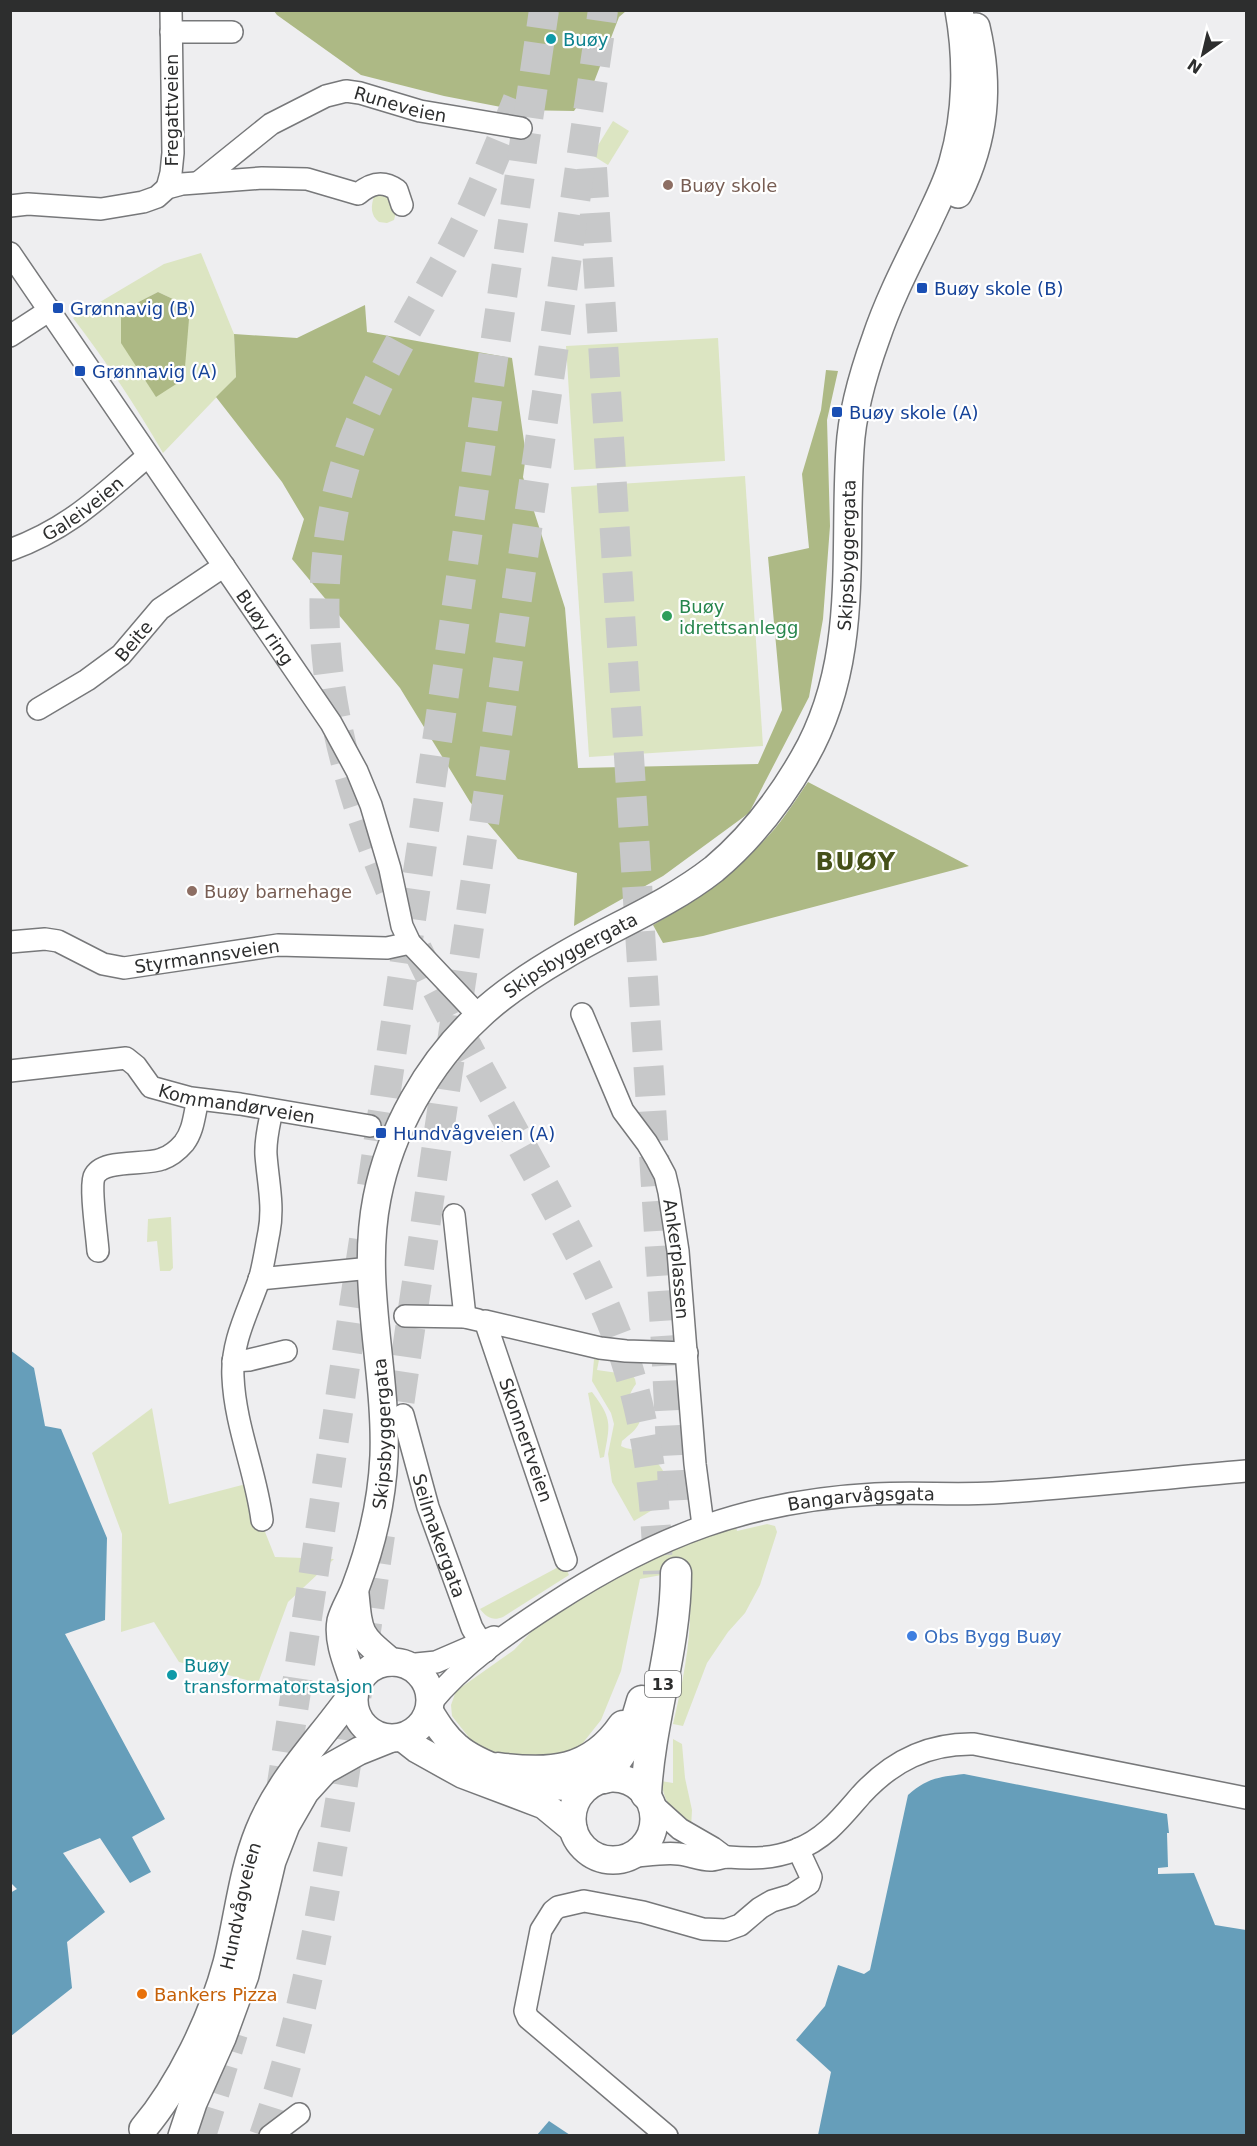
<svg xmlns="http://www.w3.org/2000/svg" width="1257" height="2146" font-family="'DejaVu Sans',sans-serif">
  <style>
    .green { fill: #dce5c2; fill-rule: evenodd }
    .forest { fill: #adb985 }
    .water { fill: #669eba }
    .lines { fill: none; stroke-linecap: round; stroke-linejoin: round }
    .highway-tunnel { stroke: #c7c8c9; stroke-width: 30; stroke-dasharray: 30 15; stroke-linecap: butt }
    .minor-casing { stroke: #77787a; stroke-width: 24 }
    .major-casing { stroke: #77787a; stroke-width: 30 }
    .highway-casing { stroke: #77787a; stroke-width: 33 }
    .minor { stroke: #fff; stroke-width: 21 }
    .major { stroke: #fff; stroke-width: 27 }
    .highway { stroke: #fff; stroke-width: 30 }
    .culture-dot { fill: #0f9aa8; stroke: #fff; stroke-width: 2 }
    .education-dot { fill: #8d6e63; stroke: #fff; stroke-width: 2 }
    .transit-dot { fill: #1a4fb4; stroke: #fff; stroke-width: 2 }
    .leisure-dot { fill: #2e9e5b; stroke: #fff; stroke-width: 2 }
    .shop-dot { fill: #3f7fe0; stroke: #fff; stroke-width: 2 }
    .food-dot { fill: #e8710a; stroke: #fff; stroke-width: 2 }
    .labels { text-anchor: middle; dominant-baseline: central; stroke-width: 4.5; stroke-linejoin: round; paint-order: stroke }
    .shield { fill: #fff; stroke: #6c6d6d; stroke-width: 1.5 }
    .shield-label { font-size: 16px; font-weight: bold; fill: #2d2e2e }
    .culture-label { font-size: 18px; fill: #0d838f; stroke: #fff; text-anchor: start }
    .street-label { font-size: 18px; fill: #2d2e2e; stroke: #fff }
    .education-label { font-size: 18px; fill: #785e54; stroke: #fff; text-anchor: start }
    .transit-label { font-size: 18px; fill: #164399; stroke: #fff; text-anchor: start }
    .leisure-label { font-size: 18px; fill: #27864d; stroke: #fff; text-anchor: start }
    .shop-label { font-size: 18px; fill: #366cbe; stroke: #fff; text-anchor: start }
    .food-label { font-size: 18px; fill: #c56008; stroke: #fff; text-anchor: start }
    .district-label { font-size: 24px; font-weight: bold; letter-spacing: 1.5px; fill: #455019; stroke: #fff }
  </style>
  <rect width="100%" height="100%" fill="#eeeef0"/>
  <!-- green -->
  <g class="green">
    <path d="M613,121L629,131L608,165L592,155Z"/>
    <path d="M386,192L397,209L394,220L387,223L379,222C370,215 371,206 374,196Z"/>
    <path d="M201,253L234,334L236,377L163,453C136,406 106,361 73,318L164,264ZM158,292L190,307L121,311Z"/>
    <path d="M718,338L725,461L574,470L566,346Z"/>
    <path d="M745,476L763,746L589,757L571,487Z"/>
    <path d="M171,1217L173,1268L170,1271H160L157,1241L147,1242L148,1219Z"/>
    <path d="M594,1359L599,1360L597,1370L632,1375L635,1379L636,1384C624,1400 631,1402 641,1416C640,1428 630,1434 622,1441L621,1446C628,1450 636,1449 643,1452C657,1459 669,1474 668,1490C668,1494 665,1499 664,1503L634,1521L612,1482L608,1454L614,1424L611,1413L592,1381Z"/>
    <path d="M592,1392C613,1420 610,1424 604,1457L600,1458L588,1393Z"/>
    <path d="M152,1408L169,1504L246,1484L275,1557L334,1559L288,1602L258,1683L179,1662L154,1622L121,1632L122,1534L92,1453Z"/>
    <path d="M767,1524L775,1526L777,1532L760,1585L745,1613L728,1632L707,1663L683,1726L673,1724C685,1673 695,1623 688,1570L640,1579L621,1671L601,1720L571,1758L498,1756L481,1747L471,1740L452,1716L451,1705L456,1691L514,1650L532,1631L584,1596L640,1564L701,1538L736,1527L737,1531Z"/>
    <path d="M564,1564L569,1575L503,1617C493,1621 487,1618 480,1609Z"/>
    <path d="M673,1739L682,1744L685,1778L692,1810L691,1828C674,1812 665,1806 661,1781L673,1783Z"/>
  </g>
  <!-- forest -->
  <g class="forest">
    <path d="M274,11H626L619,17L594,82L574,111L517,110L444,96L361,75L277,15Z"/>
    <path d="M158,292L190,307L184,379L156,397L121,343V311Z"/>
    <path d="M365,305L367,332L512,358L526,455L523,477L565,608L578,768L758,764L782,710L768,557L809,548L802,474L821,410L826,370L838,371L827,420L830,526L823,619L809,697L749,813L663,876L574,926L577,873L518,859L470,802L400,688L292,559L304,519L282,482L216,397L236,377L234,334L297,338Z"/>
    <path d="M808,782L969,866L703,936L663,943L653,925C697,900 736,872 770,834C784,819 796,799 808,782Z"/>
  </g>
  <!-- water -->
  <g class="water">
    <path d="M10,1350L34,1368L45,1426L61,1429L107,1538L105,1620L65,1634L165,1819L132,1837L151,1872L130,1883L100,1838L63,1853L105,1912L67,1942L72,1988L11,2036L10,1893L17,1889L10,1882Z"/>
    <path d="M964,1774L1167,1814L1169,1833H1167L1168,1867L1158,1868V1874L1194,1873L1215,1925L1246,1930V2135H818L831,2072L796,2040L825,2006L838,1965L864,1974L870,1970L908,1795C927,1778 939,1777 964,1774Z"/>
    <path d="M549,2121L570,2135H537Z"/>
  </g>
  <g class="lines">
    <!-- highway-tunnel -->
    <g class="highway-tunnel">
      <path d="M592,168L666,1345L674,1510"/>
      <path d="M390,889C328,745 298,590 354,439C381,368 423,304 458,237C481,192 499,146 518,99"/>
      <path d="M417,949C457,1032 504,1113 548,1194C578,1250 609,1306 628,1368C649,1436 656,1503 658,1574"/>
      <path d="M372,1186L544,10"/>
      <path d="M393,1446L603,10"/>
      <path d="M280,1797L364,1240"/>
      <path d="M201,2136L233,2033"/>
      <path d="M264,2136C296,2044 315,1949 331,1854C350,1748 364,1642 380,1535"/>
    </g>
    <!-- minor casing -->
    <g class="minor-casing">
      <g id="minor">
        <path d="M171,32H232"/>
        <path id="s1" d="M199,182L271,124L326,96L346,91L360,93L420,111L521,128"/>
        <path d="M167,188L171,173L173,153L171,10"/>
        <path d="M10,206L28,204L101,209L143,202L157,197L167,188L182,184L262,178L307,179L358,194C371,183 383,180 397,190L402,205"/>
        <path id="s2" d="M10,253L331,723L357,771L371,805L390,869L402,926L410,943L479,1016"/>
        <path d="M10,336L50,310"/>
        <path id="s3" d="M10,550C70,528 101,496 148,456"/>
        <path id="s4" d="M38,709L87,680L121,655L160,609L224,566"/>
        <path id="s5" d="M10,942L45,939L58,941L103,964L124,968L278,945L387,948L410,943"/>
        <path id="s6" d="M582,1014L623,1111L647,1143L657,1160L665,1175L669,1192L678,1251L695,1464L703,1525"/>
        <path id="s7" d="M10,1071L126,1058L136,1066L151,1087L191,1098L240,1104L370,1126"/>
        <path d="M454,1215L465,1317"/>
        <path d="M98,1251C97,1236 90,1189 94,1177C102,1158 145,1166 162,1159C171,1156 178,1150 184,1143C194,1130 194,1114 198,1100"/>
        <path d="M259,1279L371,1268"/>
        <path d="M405,1316L465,1317L478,1320"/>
        <path d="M233,1361L249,1360L286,1351"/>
        <path id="s8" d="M403,1415L428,1507L472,1628L486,1651"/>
        <path d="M262,1520C256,1472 235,1426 233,1377C231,1341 249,1310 260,1277C264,1262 266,1247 269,1232C274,1206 268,1182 266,1155C265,1140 269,1125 272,1110"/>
        <path d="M566,1560L485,1321L600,1348L626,1351L687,1353"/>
        <path d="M406,1665L436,1662L494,1637"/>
        <path id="s9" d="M430,1704C463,1663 509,1632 552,1604C658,1535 748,1501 875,1494C914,1492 954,1495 993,1493C1077,1488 1162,1478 1246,1471"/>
        <path d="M650,1802L680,1829L713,1848L725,1857"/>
        <path d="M628,1857C644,1856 663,1852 679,1854C689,1855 700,1860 710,1860C716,1860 722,1857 728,1857C752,1859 772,1859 796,1850C825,1839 841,1818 861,1795C892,1761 928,1743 974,1744L1246,1798"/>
        <path d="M270,2136L299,2114"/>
        <path d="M667,2136L528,2018L525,2011L541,1930L553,1911L558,1907L584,1901L643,1912L703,1929L726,1930L740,1925L760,1908L772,1901L792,1895L809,1884L811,1877L798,1849"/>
      </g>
    </g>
    <!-- major casing -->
    <g class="major-casing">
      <g id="major">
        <path d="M958,194C985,139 990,87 976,27"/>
        <path d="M355,1594C359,1636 359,1635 391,1662"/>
        <circle cx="392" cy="1700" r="38"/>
        <path id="s10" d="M355,1686C349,1667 337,1642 341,1621C344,1609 352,1598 356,1586C372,1544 382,1500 384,1456C387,1369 360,1284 377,1198C390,1131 428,1063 479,1016C504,992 534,973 565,955C614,926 668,905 714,869C751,838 780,800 804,758C860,661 843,556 850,449C852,411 863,374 876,338C889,299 909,261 927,224C936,204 947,184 953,162C967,114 968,60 959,10"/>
        <path d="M429,1711C437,1724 445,1737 457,1747C476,1764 535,1785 560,1786C571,1787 582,1785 592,1783"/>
        <path d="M403,1738L417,1749L462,1774L544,1805L573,1829"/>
        <circle cx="613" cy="1819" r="41"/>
        <path id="s11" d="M143,2129C180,2085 212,2019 227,1963C238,1919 242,1873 259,1831C280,1778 322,1738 354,1692"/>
        <path d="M182,2136L193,2103L222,2038L245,1975L272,1861L286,1825L305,1792L325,1770L359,1751L389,1739"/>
      </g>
    </g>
    <!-- highway casing -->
    <g class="highway-casing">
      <g id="highway">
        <path d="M498,1768C549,1775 591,1773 623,1726"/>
        <path d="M604,1778L631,1738L642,1701"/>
        <path d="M646,1794C650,1719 676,1648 676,1573"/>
      </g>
    </g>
    <!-- minor -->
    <use href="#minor" class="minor"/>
    <!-- major -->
    <use href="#major" class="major"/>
    <!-- highway -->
    <use href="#highway" class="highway"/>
  </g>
  <!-- markers -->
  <g class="culture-dot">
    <circle cx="551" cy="39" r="6"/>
    <circle cx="172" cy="1675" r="6"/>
  </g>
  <g class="education-dot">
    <circle cx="668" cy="185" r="6"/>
    <circle cx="192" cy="891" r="6"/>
  </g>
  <g class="transit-dot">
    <rect x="916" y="282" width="12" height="12" rx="3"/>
    <rect x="52" y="302" width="12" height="12" rx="3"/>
    <rect x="74" y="365" width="12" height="12" rx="3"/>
    <rect x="831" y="406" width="12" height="12" rx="3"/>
    <rect x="375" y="1127" width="12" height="12" rx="3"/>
  </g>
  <circle class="leisure-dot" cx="667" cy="616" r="6"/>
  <circle class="shop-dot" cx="912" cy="1636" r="6"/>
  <circle class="food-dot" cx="142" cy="1994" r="6"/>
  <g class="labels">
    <!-- shield labels -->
    <rect class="shield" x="645" y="1671" width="36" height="26" rx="4.5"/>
    <g class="shield-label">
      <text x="663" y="1684">13</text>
    </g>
    <!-- culture labels -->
    <g class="culture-label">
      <text x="563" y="39">Buøy</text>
      <text x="184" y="1665">Buøy<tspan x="184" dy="21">transformatorstasjon</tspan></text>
    </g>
    <!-- street labels -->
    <g class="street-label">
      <text stroke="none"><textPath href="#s1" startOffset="231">Runeveien</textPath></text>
      <text transform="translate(171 110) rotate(-90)">Fregattveien</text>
      <text stroke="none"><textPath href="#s3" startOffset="84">Galeiveien</textPath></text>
      <text stroke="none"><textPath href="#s10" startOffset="1341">Skipsbyggergata</textPath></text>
      <text stroke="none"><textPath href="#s2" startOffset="453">Buøy ring</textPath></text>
      <text stroke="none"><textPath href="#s4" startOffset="118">Beite</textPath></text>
      <text stroke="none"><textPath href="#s5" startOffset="204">Styrmannsveien</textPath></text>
      <text stroke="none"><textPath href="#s10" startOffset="820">Skipsbyggergata</textPath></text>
      <text stroke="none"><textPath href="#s7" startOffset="243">Kommandørveien</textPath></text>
      <text stroke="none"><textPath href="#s6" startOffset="267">Ankerplassen</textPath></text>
      <text stroke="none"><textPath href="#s10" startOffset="261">Skipsbyggergata</textPath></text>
      <text transform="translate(526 1440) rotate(71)">Skonnertveien</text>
      <text stroke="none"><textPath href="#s9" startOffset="490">Bangarvågsgata</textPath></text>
      <text stroke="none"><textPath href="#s8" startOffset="126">Seilmakergata</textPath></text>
      <text stroke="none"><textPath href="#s11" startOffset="246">Hundvågveien</textPath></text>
    </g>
    <!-- education labels -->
    <g class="education-label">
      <text x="680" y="185">Buøy skole</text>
      <text x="204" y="891">Buøy barnehage</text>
    </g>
    <!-- transit labels -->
    <g class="transit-label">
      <text x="934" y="288">Buøy skole (B)</text>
      <text x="70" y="308">Grønnavig (B)</text>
      <text x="92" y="371">Grønnavig (A)</text>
      <text x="849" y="412">Buøy skole (A)</text>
      <text x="393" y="1133">Hundvågveien (A)</text>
    </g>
    <!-- leisure labels -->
    <g class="leisure-label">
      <text x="679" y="606">Buøy<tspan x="679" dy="21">idrettsanlegg</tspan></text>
    </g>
    <!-- shop labels -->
    <g class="shop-label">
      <text x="924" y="1636">Obs Bygg Buøy</text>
    </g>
    <!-- food labels -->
    <g class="food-label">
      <text x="154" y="1994">Bankers Pizza</text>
    </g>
    <!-- district labels -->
    <g class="district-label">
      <text x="856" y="862">BUØY</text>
    </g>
  </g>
  <!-- border -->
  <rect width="1257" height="2146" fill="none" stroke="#2d2e2e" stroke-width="24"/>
  <!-- north arrow -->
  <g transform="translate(1203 54) rotate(214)" stroke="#ffffff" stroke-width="4.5" paint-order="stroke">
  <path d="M0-4.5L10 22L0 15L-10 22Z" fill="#2d2e2e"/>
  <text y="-9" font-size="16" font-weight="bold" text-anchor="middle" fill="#2d2e2e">N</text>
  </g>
</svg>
